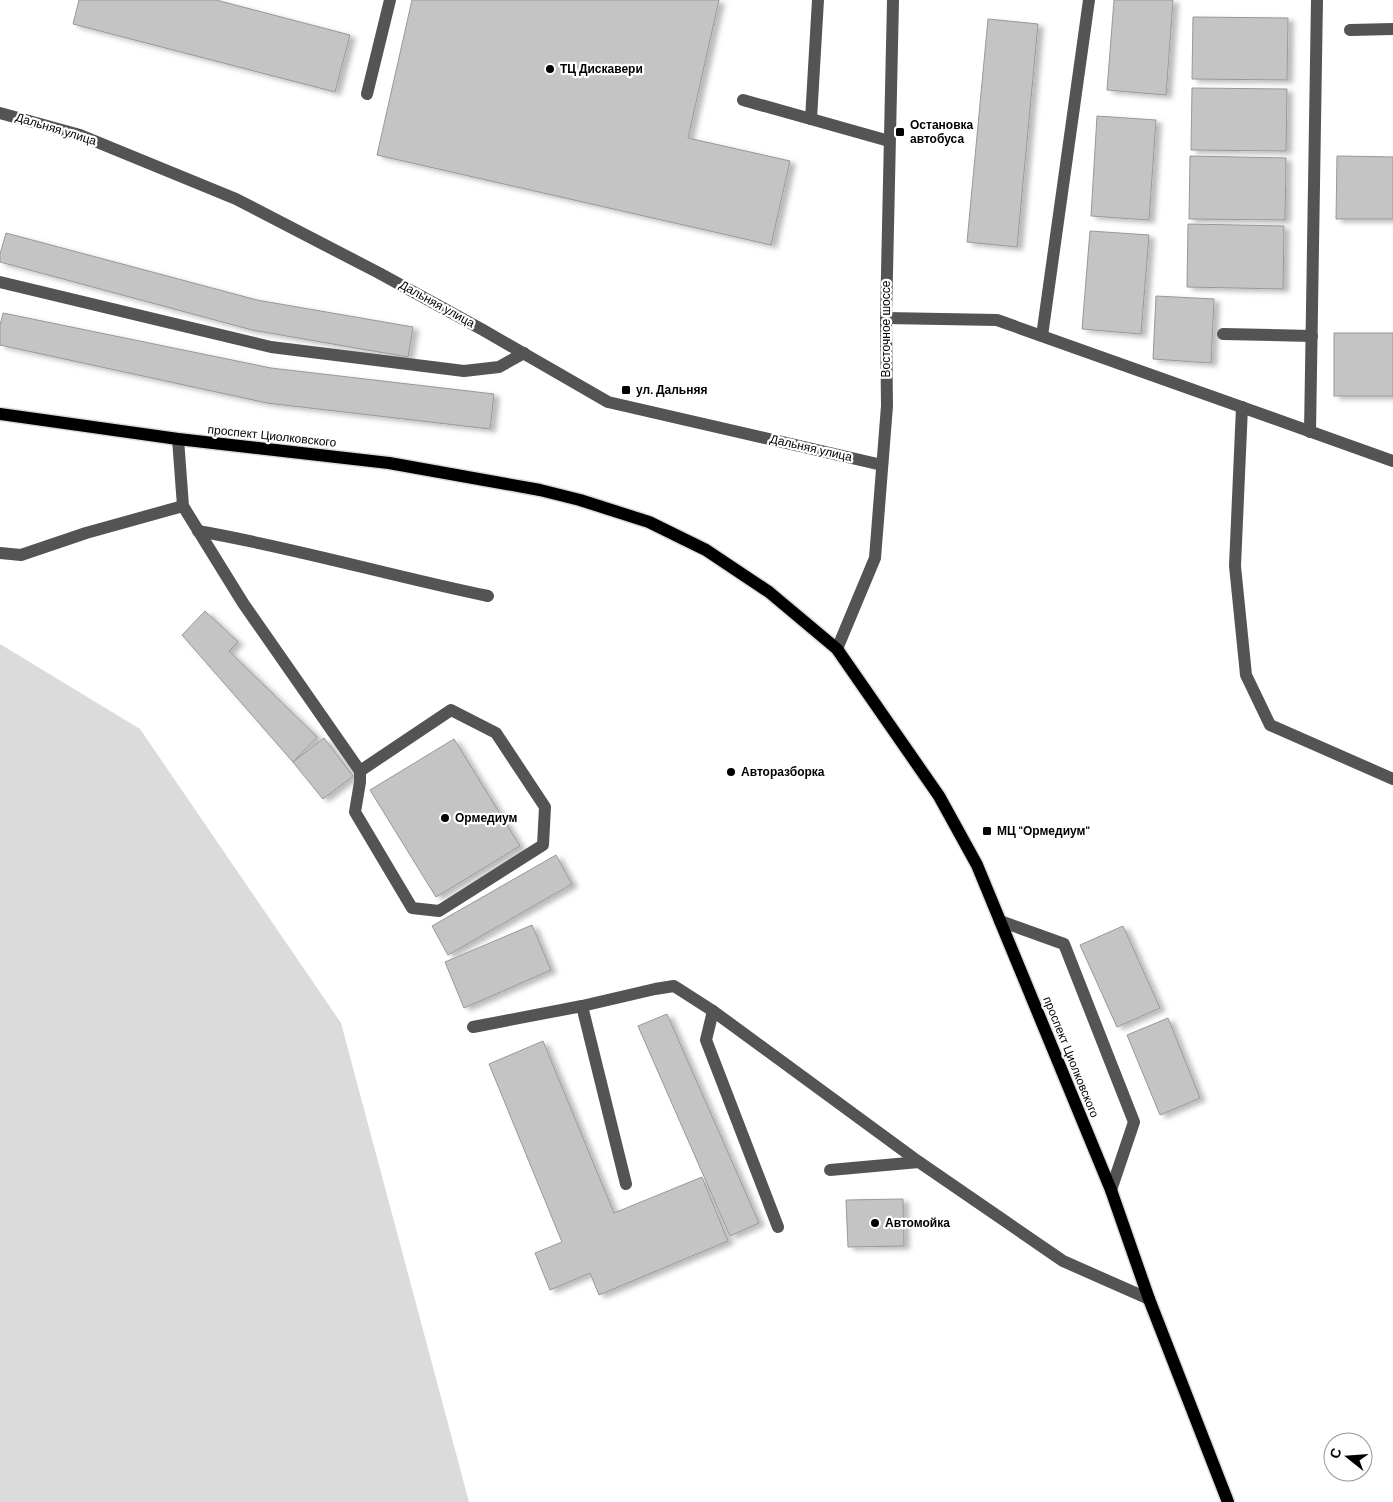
<svg xmlns="http://www.w3.org/2000/svg" width="1393" height="1502" font-family="'DM Sans',sans-serif">
  <style>
    .green { fill: #dbdbdb }
    .building { fill: #c4c4c4; stroke: #989898; filter: url(#shadow) }
    .lines { fill: none; stroke-linecap: round; stroke-linejoin: round }
    .major-casing { stroke: #dbdbdb; stroke-width: 15 }
    .minor { stroke: #545454; stroke-width: 12 }
    .major { stroke: #000; stroke-width: 12 }
    .poi-dot { fill: #000; stroke: #fff; stroke-width: 2 }
    .labels { text-anchor: middle; dominant-baseline: central; stroke-width: 4.5; stroke-linejoin: round; paint-order: stroke }
    .poi-label { font-size: 12px; font-weight: bold; fill: #000; stroke: #fff; text-anchor: start }
    .street-label { font-size: 12px; fill: #000; stroke: #fff }
  </style>
  <defs>
    <filter id="shadow"><feDropShadow dx="5.5" dy="3" stdDeviation="2.5" flood-color="#0004"/></filter>
  </defs>
  <rect width="100%" height="100%" fill="#fff"/>
  <!-- green -->
  <path class="green" d="M0,644L140,729L341,1023L469,1502H0Z"/>
  <!-- building -->
  <g class="building">
    <path d="M79,0H216L350,35L335,92L73,24Z"/>
    <path d="M412,0H719L688,138L790,161L771,245L377,155Z"/>
    <path d="M1114,0H1173L1166,95L1107,90Z"/>
    <path d="M1193,17L1288,18L1287,80L1192,79Z"/>
    <path d="M988,19L1038,24L1017,247L967,242Z"/>
    <path d="M1192,88L1287,89L1286,151L1191,150Z"/>
    <path d="M1097,116L1156,120L1149,220L1091,216Z"/>
    <path d="M1190,156L1286,158L1285,220L1189,219Z"/>
    <path d="M1337,156L1393,157V219H1336Z"/>
    <path d="M1188,224L1284,226L1283,289L1187,287Z"/>
    <path d="M1090,231L1149,235L1141,334L1082,329Z"/>
    <path d="M6,233L257,300L413,327L408,357L252,330L0,262V254Z"/>
    <path d="M1156,296L1214,299L1211,363L1153,359Z"/>
    <path d="M3,313L271,368L494,394L490,429L267,403L0,345V325Z"/>
    <rect x="1334" y="333" width="59" height="63"/>
    <path d="M205,611L238,642L229,651L317,737L293,762L182,635Z"/>
    <path d="M324,738L353,776L323,799L293,762Z"/>
    <path d="M454,739L520,846L436,897L370,790Z"/>
    <path d="M556,855L572,884L448,955L432,926Z"/>
    <path d="M532,925L551,970L464,1008L445,962Z"/>
    <path d="M1123,926L1160,1008L1117,1027L1080,945Z"/>
    <path d="M667,1014L759,1223L730,1236L638,1026Z"/>
    <path d="M1168,1018L1200,1098L1160,1115L1127,1035Z"/>
    <path d="M543,1041L614,1213L702,1177L728,1241L599,1295L590,1273L550,1290L535,1253L562,1242L489,1064Z"/>
    <path d="M903,1199L904,1246L848,1247L846,1200Z"/>
  </g>
  <g class="lines">
    <!-- major casing -->
    <g class="major-casing">
      <path id="major" d="M0,414L178,439L389,463L540,490L580,500L649,522L706,550L769,592L837,649L939,796L977,865L1111,1190L1149,1299L1228,1502"/>
    </g>
    <!-- minor -->
    <g class="minor">
      <path d="M1350,30L1393,29"/>
      <path d="M367,94L390,0"/>
      <path d="M743,100L889,141"/>
      <path d="M0,113L80,135L236,199L379,273L483,330L608,402L882,465"/>
      <path d="M811,119L818,0"/>
      <path d="M0,282L271,347L464,371L499,367L524,353"/>
      <path d="M886,318L997,320L1393,461"/>
      <path d="M1223,334L1312,336"/>
      <path d="M1042,336L1089,0"/>
      <path d="M1242,407L1235,566L1246,675L1270,725L1393,779"/>
      <path d="M1310,432L1317,0"/>
      <path d="M178,439L183,506L243,603L360,771V782L355,812L412,908L439,911L543,845L545,807L496,733L451,710L360,771"/>
      <path d="M198,531C296,548 391,576 488,596"/>
      <path d="M0,553L21,555L86,533L183,506"/>
      <path d="M837,649L875,558L887,406L886,318L893,0"/>
      <path d="M1000,921L1064,944L1134,1122L1111,1190"/>
      <path d="M582,1006L626,1184"/>
      <path d="M713,1011L706,1040L778,1227"/>
      <path d="M473,1027L582,1006L655,989L674,986L713,1011L919,1162L1063,1261L1149,1299"/>
      <path d="M830,1170L919,1162"/>
    </g>
    <!-- major -->
    <use href="#major" class="major"/>
  </g>
  <!-- markers -->
  <g class="poi-dot">
    <circle cx="550" cy="69" r="5"/>
    <rect x="895" y="127" width="10" height="10" rx="2.5"/>
    <rect x="621" y="385" width="10" height="10" rx="2.5"/>
    <circle cx="731" cy="772" r="5"/>
    <circle cx="445" cy="818" r="5"/>
    <rect x="982" y="826" width="10" height="10" rx="2.5"/>
    <circle cx="875" cy="1223" r="5"/>
  </g>
  <g class="labels">
    <!-- poi labels -->
    <g class="poi-label">
      <text x="560" y="69">ТЦ Дискавери</text>
      <text x="910" y="125">Остановка<tspan x="910" dy="14">автобуса</tspan></text>
      <text x="636" y="390">ул. Дальняя</text>
      <text x="741" y="772">Авторазборка</text>
      <text x="455" y="818">Ормедиум</text>
      <text x="997" y="831">МЦ "Ормедиум"</text>
      <text x="885" y="1223">Автомойка</text>
    </g>
    <!-- street labels -->
    <g class="street-label">
      <text transform="translate(56 129) rotate(17)">Дальняя улица</text>
      <text transform="translate(437 304) rotate(29)">Дальняя улица</text>
      <text transform="translate(886 329) rotate(-90)">Восточное шоссе</text>
      <text transform="translate(272 436) rotate(6)">проспект Циолковского</text>
      <text transform="translate(811 448) rotate(13)">Дальняя улица</text>
      <text transform="translate(1071 1057) rotate(68)">проспект Циолковского</text>
    </g>
  </g>
  <!-- north arrow -->
  <g transform="translate(1348 1457) rotate(287)"><circle r="24" fill="#ffffff" stroke="#999999"/>
  <path d="M0-4L9 19L0 12L-9 19Z" fill="#000000"/>
  <text y="-8" font-size="14" font-weight="bold" text-anchor="middle" fill="#000000">С</text>
  </g>
</svg>
